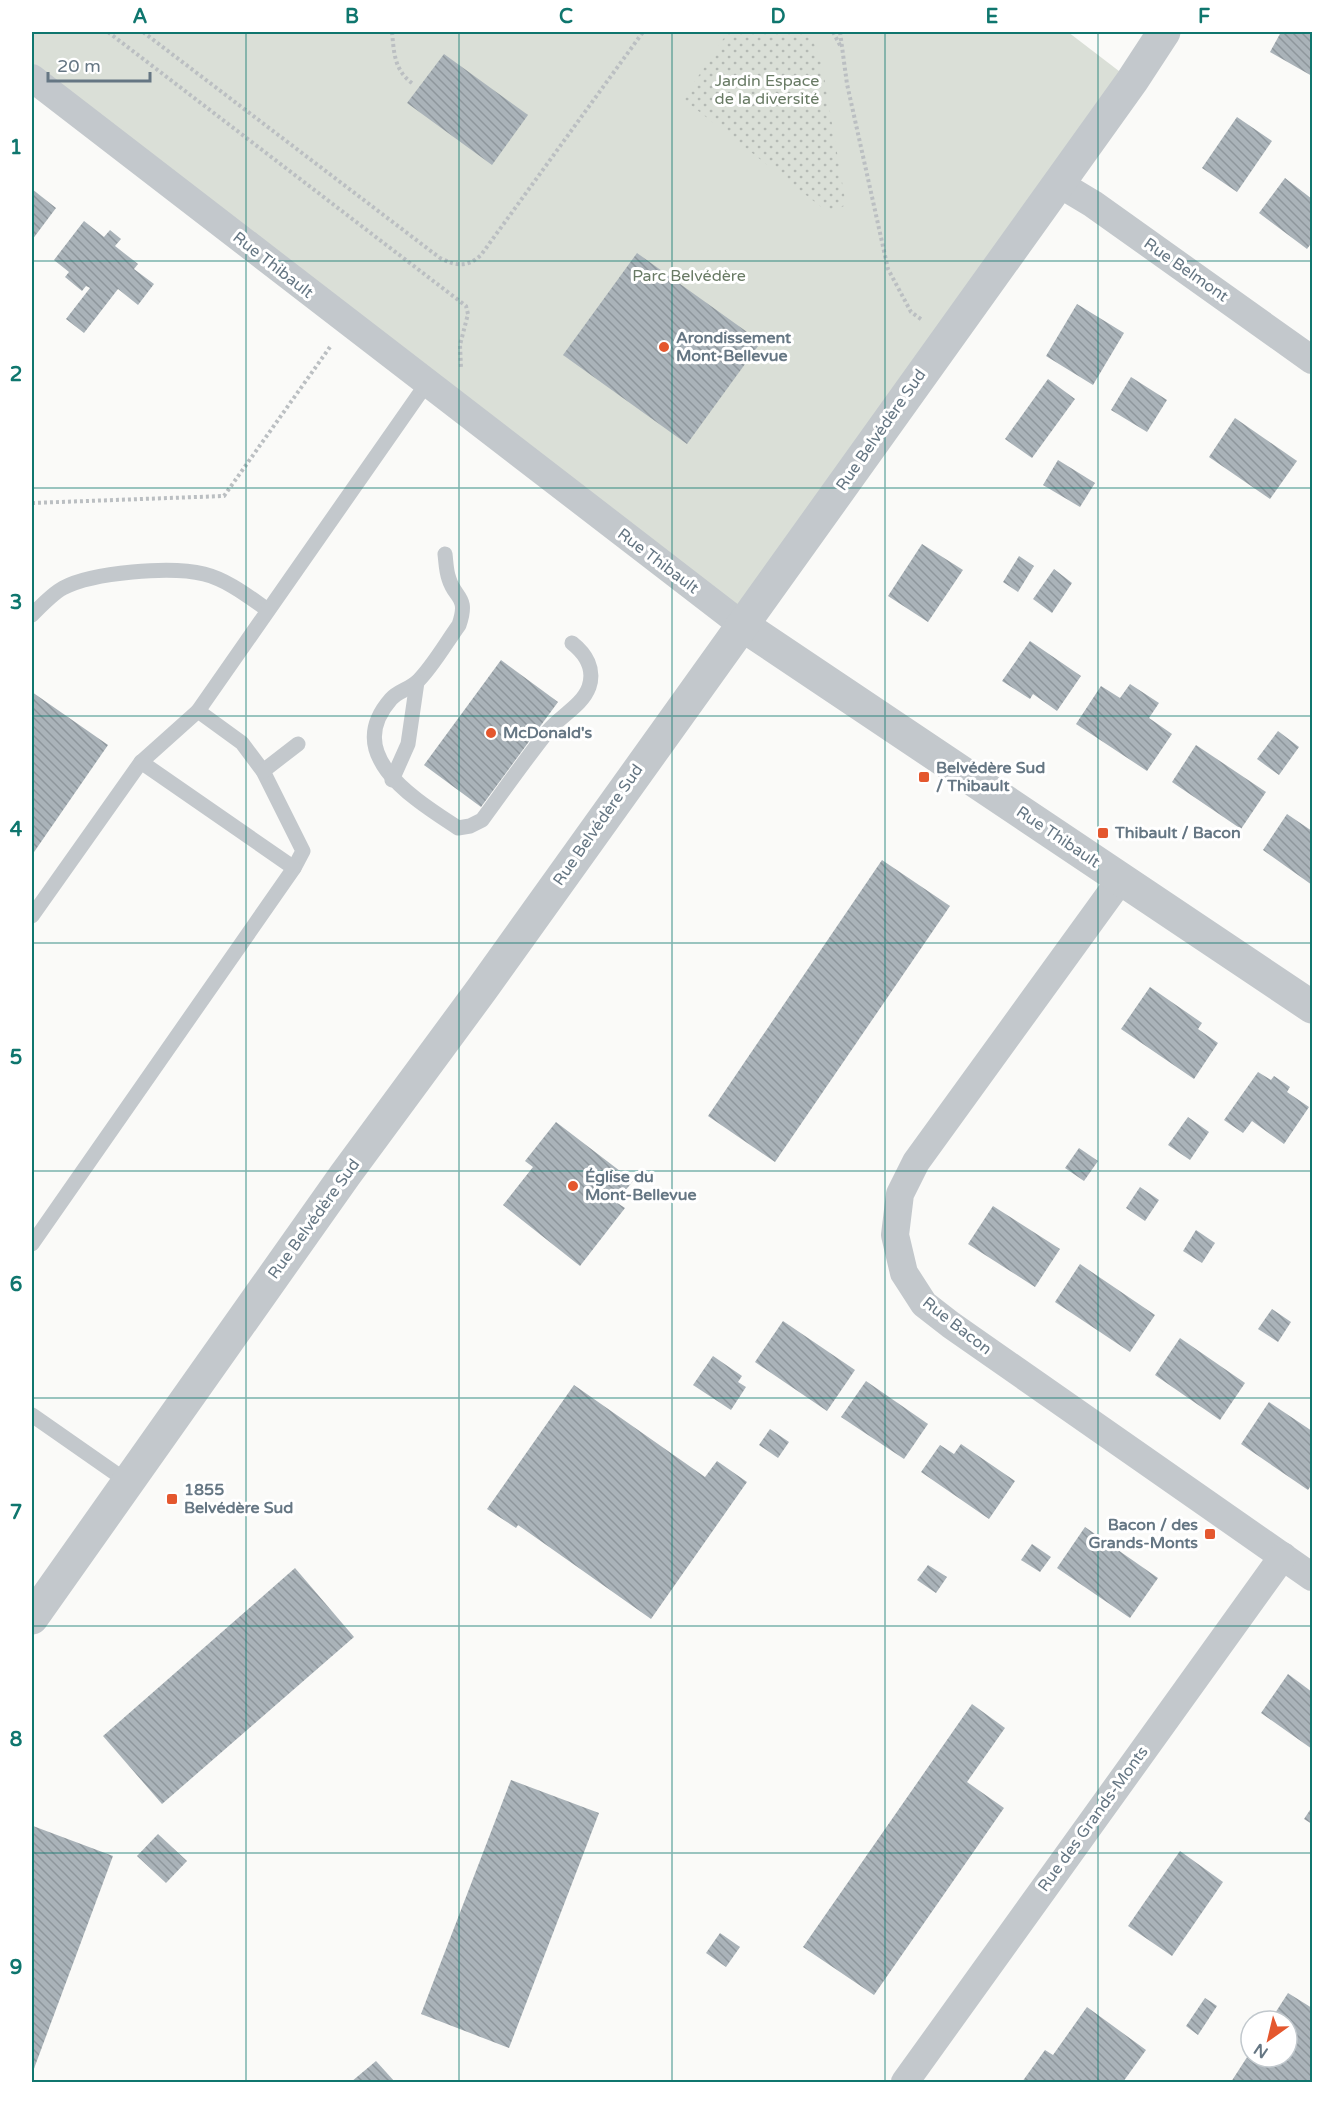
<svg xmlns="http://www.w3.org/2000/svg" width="1344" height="2114" font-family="'Varela Round',sans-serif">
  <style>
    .green { fill: #dadfd7 }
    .garden { fill: url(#garden-dots) }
    .building { fill: url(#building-back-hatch) }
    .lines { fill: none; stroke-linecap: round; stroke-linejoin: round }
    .path { stroke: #bbbfc2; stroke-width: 4; stroke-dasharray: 3 3; stroke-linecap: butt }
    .service { stroke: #c3c8cc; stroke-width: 15 }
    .minor { stroke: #c3c8cc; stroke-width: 28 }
    .tertiary { stroke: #c3c8cc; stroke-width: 33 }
    .grid { fill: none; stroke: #0f766e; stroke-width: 1.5; stroke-opacity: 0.55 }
    .poi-dot { fill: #e4572e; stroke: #fff; stroke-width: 2 }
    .labels { text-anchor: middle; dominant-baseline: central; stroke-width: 6; stroke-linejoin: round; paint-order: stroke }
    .park-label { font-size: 16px; fill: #687a64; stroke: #fff }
    .street-label { font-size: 16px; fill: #657683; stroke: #fff }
    .poi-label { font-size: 16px; font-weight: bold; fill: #657683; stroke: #fff; text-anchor: start }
    .neatline { fill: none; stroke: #0f766e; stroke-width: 2 }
    .grid-label { font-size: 20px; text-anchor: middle; font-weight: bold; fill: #0f766e }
  </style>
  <defs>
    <pattern id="garden-dots" width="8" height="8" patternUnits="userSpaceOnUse" patternTransform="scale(1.5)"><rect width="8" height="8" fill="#dadfd7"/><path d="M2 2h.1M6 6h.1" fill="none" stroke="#b4b9b4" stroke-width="1.8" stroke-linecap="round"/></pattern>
    <pattern id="building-back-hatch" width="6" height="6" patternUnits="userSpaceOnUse" patternTransform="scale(1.5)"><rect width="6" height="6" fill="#aab3b9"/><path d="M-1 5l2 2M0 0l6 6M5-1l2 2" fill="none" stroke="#8e969c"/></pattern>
  </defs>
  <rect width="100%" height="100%" fill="#fafaf8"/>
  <!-- green -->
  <path class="green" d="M32,32H1068L1132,81L742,625L32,78Z"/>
  <!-- garden -->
  <path class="garden" d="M728,32H810L822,65L846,205L829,213L683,99Z"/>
  <!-- building -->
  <g class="building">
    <path d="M1281,32H1312V76L1270,52Z"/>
    <path d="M444,54L528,115L492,165L407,103Z"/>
    <path d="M1237,117L1272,141L1237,192L1202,168Z"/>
    <path d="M1285,178L1312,199V247L1310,245L1307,249L1259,213Z"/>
    <path d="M32,189L56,208L32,240Z"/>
    <path d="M84,221L104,237L110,230L121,239L115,246L138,264L134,269L154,284L138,305L118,289L84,333L66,319L90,288L86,286L82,291L65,277L69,272L54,260Z"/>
    <path d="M637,253L761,342L687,444L563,355Z"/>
    <path d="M1077,304L1124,333L1093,385L1046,356Z"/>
    <path d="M1131,377L1167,400L1147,432L1111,410Z"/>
    <path d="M1048,379L1075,399L1032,458L1005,439Z"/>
    <path d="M1235,418L1297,461L1270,499L1209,457Z"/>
    <path d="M1058,460L1095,483L1080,507L1043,485Z"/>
    <path d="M922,544L963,570L928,622L888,596Z"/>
    <path d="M1019,556L1034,566L1018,592L1003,582Z"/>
    <path d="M1054,569L1072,583L1052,613L1033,599Z"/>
    <path d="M1030,641L1081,676L1057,711L1033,694L1030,699L1002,681Z"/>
    <path d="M501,660L558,702L481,807L424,765Z"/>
    <path d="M1130,684L1159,703L1149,718L1172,734L1147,771L1076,724L1101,686L1120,698Z"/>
    <path d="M32,692L108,745L32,855Z"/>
    <path d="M1278,731L1299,747L1279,775L1257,759Z"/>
    <path d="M1196,745L1266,792L1241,829L1172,782Z"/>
    <path d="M1287,814L1312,831V885L1263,850Z"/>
    <path d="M882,860L950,906L775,1162L708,1116Z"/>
    <path d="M1150,987L1202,1023L1198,1029L1218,1043L1194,1079L1121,1029Z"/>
    <path d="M1258,1072L1271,1080L1274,1076L1290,1087L1287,1092L1309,1107L1284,1144L1252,1121L1243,1133L1224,1120Z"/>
    <path d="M1188,1117L1209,1132L1190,1160L1168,1145Z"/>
    <path d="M556,1122L633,1181L616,1202L625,1208L580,1266L503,1205L533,1167L525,1161Z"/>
    <path d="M1079,1148L1098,1161L1084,1181L1065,1168Z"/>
    <path d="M1140,1187L1159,1200L1145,1221L1126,1208Z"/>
    <path d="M993,1206L1060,1249L1035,1287L968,1244Z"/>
    <path d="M1196,1230L1215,1243L1202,1263L1183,1251Z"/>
    <path d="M1080,1264L1155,1315L1130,1352L1055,1302Z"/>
    <path d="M1272,1309L1291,1322L1278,1342L1258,1329Z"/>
    <path d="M783,1321L855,1370L827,1411L755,1362Z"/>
    <path d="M1180,1338L1245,1383L1220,1420L1155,1375Z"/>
    <path d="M713,1356L742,1376L738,1382L746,1387L731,1410L693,1385Z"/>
    <path d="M866,1381L928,1424L904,1459L841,1417Z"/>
    <path d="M574,1385L705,1477L717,1461L747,1482L651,1619L518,1525L516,1528L487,1509Z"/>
    <path d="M1269,1402L1312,1431V1484L1308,1490L1241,1444Z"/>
    <path d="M770,1429L789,1442L778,1458L759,1445Z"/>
    <path d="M961,1444L1015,1481L989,1519L921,1472L940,1445L954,1454Z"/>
    <path d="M1085,1527L1158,1578L1130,1618L1057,1568Z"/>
    <path d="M1032,1544L1051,1557L1040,1572L1021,1560Z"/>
    <path d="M928,1565L947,1577L936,1593L917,1580Z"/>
    <path d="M295,1568L354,1637L162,1804L103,1736Z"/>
    <path d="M1288,1674L1312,1692V1749L1261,1713Z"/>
    <path d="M972,1704L1005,1728L967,1782L1004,1808L874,1995L803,1947Z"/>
    <path d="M511,1780L599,1813L509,2048L421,2014Z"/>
    <path d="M1312,1807V1824L1304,1819Z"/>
    <path d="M33,1826L113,1856L32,2074V1830Z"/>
    <path d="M158,1834L187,1861L166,1883L137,1856Z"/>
    <path d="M1180,1851L1223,1882L1172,1956L1128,1926Z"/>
    <path d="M720,1933L740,1947L726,1967L706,1953Z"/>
    <path d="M1288,1993L1312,2008V2082H1231L1251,2051V2057H1287V2021H1270Z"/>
    <path d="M1205,1998L1217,2006L1198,2035L1186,2026Z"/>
    <path d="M1087,2007L1146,2050L1123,2082H1022L1045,2050L1053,2055Z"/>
    <path d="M376,2061L395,2082H351Z"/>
  </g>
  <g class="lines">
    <!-- path -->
    <g class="path">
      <path d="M108,32L466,306L468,314L460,345L461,368"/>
      <path d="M143,32L440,258C456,266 467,268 481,255L643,32"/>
      <path d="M392,32C394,52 394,70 412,83"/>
      <path d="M833,32L841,47"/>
      <path d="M840,32L847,84L888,269L911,312L922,320"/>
      <path d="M32,503L224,496L330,347"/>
    </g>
    <!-- service -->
    <g class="service">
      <path d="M445,554C446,562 446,571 449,579C455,599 469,596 459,625C446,643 433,666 418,681C410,689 398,691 391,699C341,756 416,800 458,828L470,826L482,820C504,790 525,760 548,731C560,716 582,706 589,687C595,669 586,654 572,643"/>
      <path d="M32,615C41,606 52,594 63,588C93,572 171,566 204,574C228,580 249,597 268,610"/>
      <path d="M198,711L242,743L263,771L303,851L294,868"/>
      <path d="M263,771L298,744"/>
      <path d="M392,780L408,744L417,682"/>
      <path d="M32,916L141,762L198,711L427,383"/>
      <path d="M32,1244L294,868L141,762"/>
      <path d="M32,1415L128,1482"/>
    </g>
    <!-- minor -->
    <g class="minor">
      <path d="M32,78L742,625"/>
      <path d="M1058,183L1093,204L1312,360"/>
      <path d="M1121,879L916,1162L900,1194L895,1235L904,1273L924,1304L951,1325L1312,1577"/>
      <path d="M905,2082L1283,1556"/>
    </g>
    <!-- tertiary -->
    <g class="tertiary">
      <path d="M742,625L1312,1007"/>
      <path d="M32,1618L345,1175L482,989L1132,81L1164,32"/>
    </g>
  </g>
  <!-- grid -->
  <path class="grid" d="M246,32V2082M459,32V2082M672,32V2082M885,32V2082M1098,32V2082M32,261H1312M32,488H1312M32,716H1312M32,943H1312M32,1171H1312M32,1398H1312M32,1626H1312M32,1853H1312"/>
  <!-- markers -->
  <g class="poi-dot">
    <circle cx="664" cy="347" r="6"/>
    <circle cx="491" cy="733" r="6"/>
    <rect x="918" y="771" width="12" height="12" rx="3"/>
    <rect x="1097" y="827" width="12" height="12" rx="3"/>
    <circle cx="573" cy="1186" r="6"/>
    <rect x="166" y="1493" width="12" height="12" rx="3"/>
    <rect x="1204" y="1528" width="12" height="12" rx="3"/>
  </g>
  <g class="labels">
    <!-- park labels -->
    <g class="park-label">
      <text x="767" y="81">Jardin Espace<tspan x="767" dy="18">de la diversité</tspan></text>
      <text x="689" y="276">Parc Belvédère</text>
    </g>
    <!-- street labels -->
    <g class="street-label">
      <text transform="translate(273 265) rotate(38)">Rue Thibault</text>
      <text transform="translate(1186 270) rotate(35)">Rue Belmont</text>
      <text transform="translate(881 430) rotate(-55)">Rue Belvédère Sud</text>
      <text transform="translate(658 561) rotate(37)">Rue Thibault</text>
      <text transform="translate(598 825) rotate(-55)">Rue Belvédère Sud</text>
      <text transform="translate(1058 837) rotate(34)">Rue Thibault</text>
      <text transform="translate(314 1219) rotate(-54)">Rue Belvédère Sud</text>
      <text transform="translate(957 1326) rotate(38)">Rue Bacon</text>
      <text transform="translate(1093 1819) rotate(-54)">Rue des Grands-Monts</text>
    </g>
    <!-- poi labels -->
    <g class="poi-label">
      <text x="676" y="338">Arondissement<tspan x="676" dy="18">Mont-Bellevue</tspan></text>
      <text x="503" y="733">McDonald's</text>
      <text x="936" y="768">Belvédère Sud<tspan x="936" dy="18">/ Thibault</tspan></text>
      <text x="1115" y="833">Thibault / Bacon</text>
      <text x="585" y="1177">Église du<tspan x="585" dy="18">Mont-Bellevue</tspan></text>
      <text x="184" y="1490">1855<tspan x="184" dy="18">Belvédère Sud</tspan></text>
      <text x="1198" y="1525" text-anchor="end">Bacon / des<tspan x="1198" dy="18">Grands-Monts</tspan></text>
    </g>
  </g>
  <!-- border -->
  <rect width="1344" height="2114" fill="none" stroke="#ffffff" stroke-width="66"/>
  <!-- north arrow -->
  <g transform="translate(1269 2039) rotate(214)"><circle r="28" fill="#ffffff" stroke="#c1c8cd" stroke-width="1.5"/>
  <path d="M0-4.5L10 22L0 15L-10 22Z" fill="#e4572e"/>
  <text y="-9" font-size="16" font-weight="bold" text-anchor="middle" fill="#657683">N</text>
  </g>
  <!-- scale -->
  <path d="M48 72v9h102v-9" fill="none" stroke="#657683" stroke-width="3"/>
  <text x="57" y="72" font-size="18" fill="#657683" stroke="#ffffff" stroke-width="4.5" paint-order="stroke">20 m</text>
  <rect x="33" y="33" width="1278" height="2048" class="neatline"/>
  <g class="grid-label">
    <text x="140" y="23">A</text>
    <text x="352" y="23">B</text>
    <text x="566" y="23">C</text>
    <text x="778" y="23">D</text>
    <text x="992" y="23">E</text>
    <text x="1204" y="23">F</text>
    <text x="16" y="154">1</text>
    <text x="16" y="381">2</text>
    <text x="16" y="609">3</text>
    <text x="16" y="836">4</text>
    <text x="16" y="1064">5</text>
    <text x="16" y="1291">6</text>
    <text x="16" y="1519">7</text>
    <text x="16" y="1746">8</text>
    <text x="16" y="1974">9</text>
  </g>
</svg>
